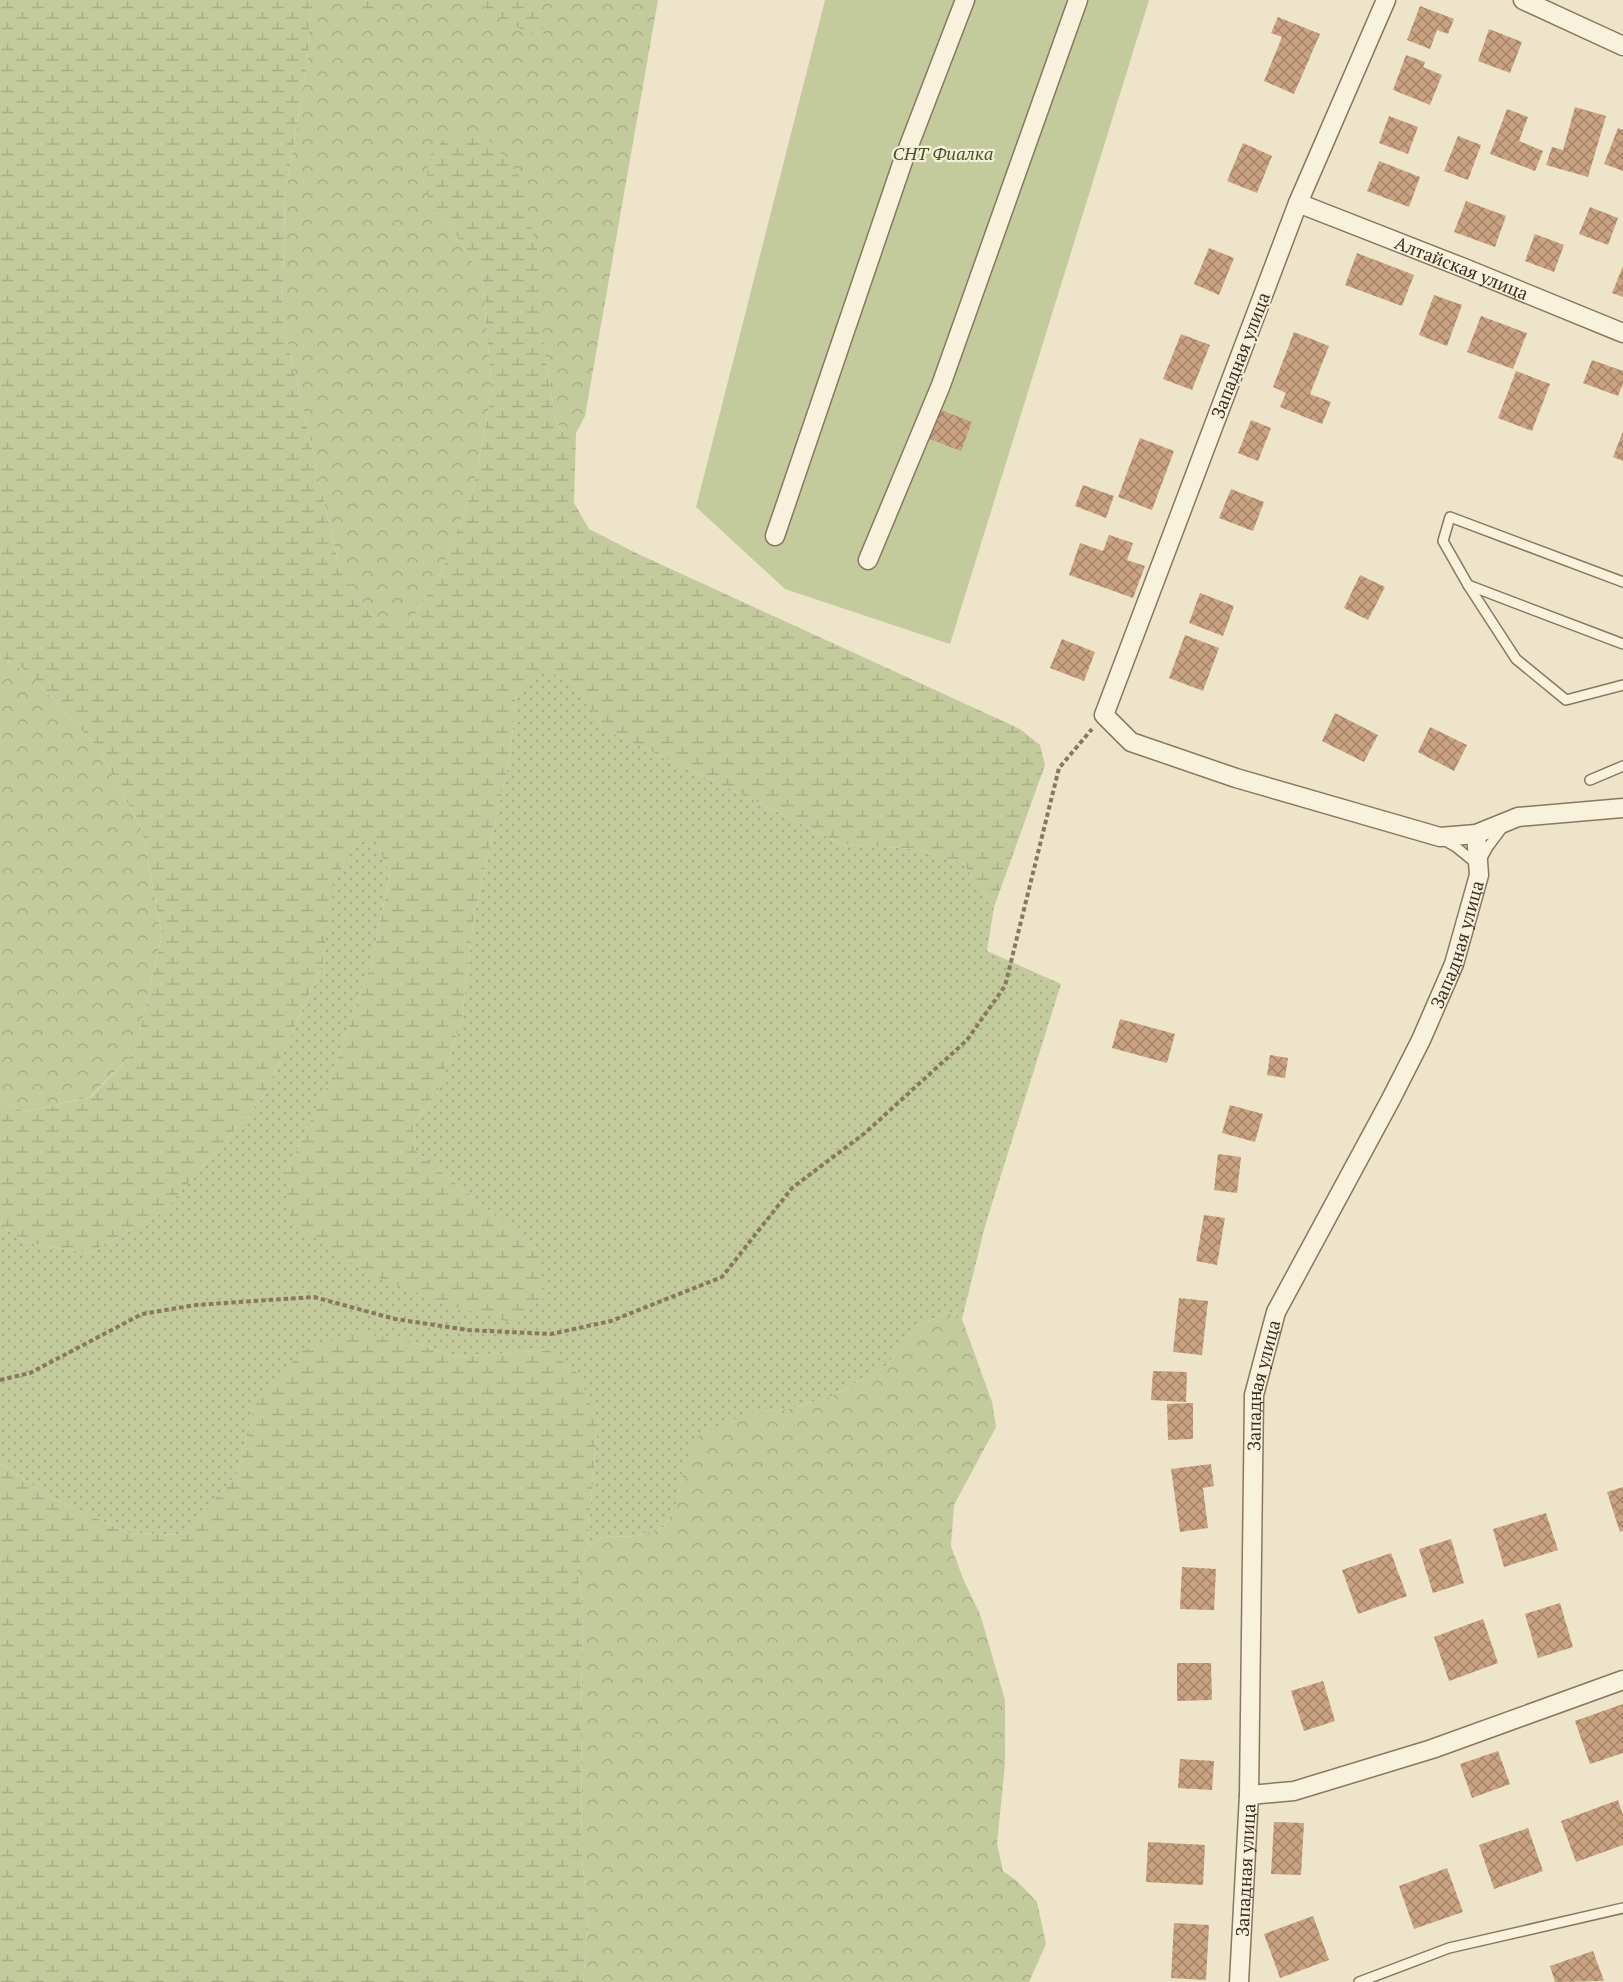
<svg xmlns="http://www.w3.org/2000/svg" width="1623" height="1982" font-family="'PT Serif',serif">
  <style>
    .grass { fill: url(#grass-dots) }
    .forest { fill: url(#forest-crowns) }
    .wetland { fill: url(#wetland-marsh) }
    .green { fill: #c3cb9d }
    .building { fill: url(#building-cross-hatch) }
    .lines { fill: none; stroke-linecap: round; stroke-linejoin: round }
    .service-casing { stroke: #89775f; stroke-width: 12 }
    .minor-casing { stroke: #89775f; stroke-width: 21 }
    .path { stroke: #89775f; stroke-width: 4; stroke-dasharray: 4.5 3; stroke-linecap: butt }
    .service { stroke: #f8f1dc; stroke-width: 9 }
    .minor { stroke: #f8f1dc; stroke-width: 18 }
    .labels { text-anchor: middle; dominant-baseline: central; stroke-width: 4.5; stroke-linejoin: round; paint-order: stroke }
    .park-label { font-size: 18px; font-style: italic; fill: #485529; stroke: #f5eed9 }
    .street-label { font-size: 18px; fill: #3a2e21; stroke: #f5eed9 }
  </style>
  <defs>
    <pattern id="grass-dots" width="8" height="8" patternUnits="userSpaceOnUse" patternTransform="scale(1.5)"><rect width="8" height="8" fill="#c3cb9d"/><path d="M2 2h.1M6 6h.1" fill="none" stroke="#a8af87" stroke-width="1.8" stroke-linecap="round"/></pattern>
    <pattern id="forest-crowns" width="20" height="18" patternUnits="userSpaceOnUse" patternTransform="scale(1.5)"><rect width="20" height="18" fill="#c3cb9d"/><path d="M2 6a3 3 0 1 1 6 0M12 15a3 3 0 1 1 6 0" fill="none" stroke="#a8af87"/></pattern>
    <pattern id="wetland-marsh" width="20" height="14" patternUnits="userSpaceOnUse" patternTransform="scale(1.5)"><rect width="20" height="14" fill="#c3cb9d"/><path d="M1 5h8M5 5V1M11 12h8M15 12V8" fill="none" stroke="#a8af87"/></pattern>
    <pattern id="building-cross-hatch" width="8" height="8" patternUnits="userSpaceOnUse" patternTransform="scale(1.5)"><rect width="8" height="8" fill="#c9a281"/><path d="M0 0l8 8M0 8l8-8" fill="none" stroke="#a48469"/></pattern>
  </defs>
  <rect width="100%" height="100%" fill="#ede4c9"/>
  <!-- grass -->
  <path class="grass" d="M540,667L575,684L604,729L770,808L841,844L914,849L963,863L994,907L987,951L1061,984L985,1226L962,1319L947,1313L917,1326L886,1366L832,1396L788,1409L748,1413L683,1467L678,1500L664,1527L637,1536L602,1537L587,1548L598,1423L549,1350L457,1357L406,1340L254,1405L238,1472L185,1535L128,1533L47,1495L0,1463V1225L26,1243L89,1253L163,1212L264,1096L323,964L332,882L356,844L374,837L390,873L372,961L330,1080L285,1175L537,1250L416,1151L413,1125L437,1093L462,1020L474,917L510,757L516,693Z"/>
  <!-- forest -->
  <g class="forest">
    <path d="M311,0H658L585,416L576,433H564L556,421L544,348L427,195L451,227L482,277L492,389L474,486L442,571L410,623H377L340,571L282,317L285,197L307,65Z"/>
    <path d="M0,657L28,672L98,748L142,830L162,935L135,1051L90,1097L24,1112L0,1099Z"/>
    <path d="M947,1313L962,1319L992,1402L996,1427L954,1505L951,1546L964,1581L980,1614L1005,1700V1764L997,1844L1003,1871L1017,1881L1037,1902L1046,1944L1029,1982H583L589,1918L582,1860L581,1707L583,1608L577,1569L587,1548L602,1537L637,1536L664,1527L678,1500L683,1467L696,1437L748,1413L788,1409L832,1396L886,1366L917,1326Z"/>
  </g>
  <!-- wetland -->
  <g class="wetland">
    <path d="M0,0H311L307,65L285,197L282,317L340,571L377,623H410L442,571L474,486L492,389L482,277L451,227L427,195L428,158L448,134L488,138L519,176L537,249L544,348L556,421L564,433H576L574,503L589,529L636,553L1020,729L1040,745L1045,765L994,907L963,863L914,849L841,844L770,808L604,729L575,684L540,668L516,693L510,757L474,917L462,1020L437,1093L413,1125L416,1151L537,1250L546,1297L509,1322L449,1305L364,1272L291,1221L285,1175L330,1080L372,961L390,874L374,838L356,844L333,882L323,964L264,1096L163,1212L89,1253L26,1243L0,1225V1099L24,1112L91,1097L135,1051L162,935L142,830L98,748L28,672L0,657Z"/>
    <path d="M365,0H399L360,18Z"/>
    <path d="M478,0H537L541,5L544,39C521,29 494,20 478,0Z"/>
    <path d="M357,1333L406,1340L457,1357L549,1350L579,1375L598,1423L587,1548L577,1569L583,1608L581,1707L582,1860L589,1918L583,1982H0V1463L47,1495L128,1533L185,1535L238,1472L254,1405L303,1350Z"/>
  </g>
  <!-- green -->
  <path class="green" d="M825,0H1149L950,644L785,589L696,507Z"/>
  <!-- building -->
  <g class="building">
    <path d="M1420,6L1454,19L1448,34L1437,30L1430,49L1407,40Z"/>
    <path d="M1278,17L1320,34L1294,94L1264,81L1282,37L1271,33Z"/>
    <path d="M1489,29L1522,42L1510,73L1478,61Z"/>
    <path d="M1406,55L1425,62L1423,67L1442,75L1430,105L1393,90Z"/>
    <path d="M1575,107L1606,116L1588,177L1546,165L1552,147L1563,150Z"/>
    <path d="M1507,109L1528,117L1519,141L1543,151L1535,171L1490,154Z"/>
    <path d="M1389,116L1418,127L1408,154L1379,143Z"/>
    <path d="M1618,128L1623,130V171L1604,164Z"/>
    <path d="M1458,136L1481,145L1468,180L1444,171Z"/>
    <path d="M1243,143L1272,156L1257,193L1227,181Z"/>
    <path d="M1379,161L1420,177L1409,207L1367,191Z"/>
    <path d="M1466,201L1506,216L1495,247L1454,232Z"/>
    <path d="M1590,207L1618,218L1608,245L1579,234Z"/>
    <path d="M1535,234L1564,245L1554,272L1525,261Z"/>
    <path d="M1209,248L1234,258L1219,295L1194,284Z"/>
    <path d="M1357,253L1414,275L1402,306L1345,285Z"/>
    <path d="M1623,266V297L1612,293Z"/>
    <path d="M1434,295L1462,305L1447,346L1419,335Z"/>
    <path d="M1481,316L1527,333L1513,369L1467,352Z"/>
    <path d="M1294,332L1329,346L1310,394L1331,402L1322,424L1280,407L1286,393L1273,387Z"/>
    <path d="M1181,334L1210,345L1192,390L1163,379Z"/>
    <path d="M1592,360L1623,371V384L1618,396L1583,383Z"/>
    <path d="M1516,371L1550,384L1532,431L1498,418Z"/>
    <path d="M938,409L972,422L961,451L927,438Z"/>
    <path d="M1251,420L1271,428L1258,461L1238,453Z"/>
    <path d="M1623,431V461L1613,457Z"/>
    <path d="M1140,438L1174,451L1152,510L1118,497Z"/>
    <path d="M1083,485L1114,496L1106,518L1075,506Z"/>
    <path d="M1231,489L1264,502L1253,531L1219,518Z"/>
    <path d="M1109,535L1133,543L1127,560L1145,566L1133,598L1069,575L1080,543L1103,551Z"/>
    <path d="M1360,575L1385,587L1368,620L1344,608Z"/>
    <path d="M1200,593L1234,606L1223,636L1189,623Z"/>
    <path d="M1185,635L1219,648L1203,691L1169,678Z"/>
    <path d="M1062,639L1095,652L1084,681L1050,668Z"/>
    <path d="M1335,713L1378,735L1364,762L1322,741Z"/>
    <path d="M1430,727L1467,745L1454,771L1418,752Z"/>
    <path d="M1120,1019L1175,1034L1167,1063L1112,1048Z"/>
    <path d="M1270,1055L1288,1058L1285,1078L1267,1075Z"/>
    <path d="M1230,1105L1263,1114L1255,1142L1222,1133Z"/>
    <path d="M1218,1154L1241,1157L1237,1193L1214,1190Z"/>
    <path d="M1204,1215L1225,1218L1217,1265L1196,1261Z"/>
    <path d="M1179,1298L1208,1301L1202,1355L1173,1352Z"/>
    <path d="M1153,1371L1187,1372L1186,1402L1151,1400Z"/>
    <path d="M1193,1403V1439L1168,1440L1167,1404Z"/>
    <path d="M1211,1464L1214,1486L1203,1488L1208,1528L1180,1532L1171,1469Z"/>
    <path d="M1623,1487V1531L1620,1532L1607,1492Z"/>
    <path d="M1546,1513L1558,1550L1504,1567L1493,1529Z"/>
    <path d="M1451,1539L1464,1583L1433,1593L1419,1549Z"/>
    <path d="M1391,1553L1407,1596L1358,1614L1342,1570Z"/>
    <path d="M1182,1567L1216,1569L1214,1610L1180,1609Z"/>
    <path d="M1560,1603L1573,1647L1538,1658L1525,1614Z"/>
    <path d="M1483,1619L1498,1663L1449,1681L1434,1637Z"/>
    <path d="M1177,1663H1211L1212,1700L1177,1701Z"/>
    <path d="M1323,1681L1335,1721L1304,1731L1291,1691Z"/>
    <path d="M1623,1704V1753L1590,1764L1575,1721Z"/>
    <path d="M1498,1751L1510,1784L1472,1798L1460,1764Z"/>
    <path d="M1180,1759L1214,1761L1212,1790L1178,1788Z"/>
    <path d="M1618,1800L1623,1815V1845L1576,1862L1561,1821Z"/>
    <path d="M1274,1822L1304,1823L1301,1875L1271,1874Z"/>
    <path d="M1528,1828L1543,1871L1494,1889L1479,1845Z"/>
    <path d="M1148,1842L1205,1845L1203,1885L1146,1882Z"/>
    <path d="M1447,1868L1463,1912L1414,1929L1399,1886Z"/>
    <path d="M1313,1916L1329,1960L1280,1978L1264,1934Z"/>
    <path d="M1174,1923L1209,1925L1206,1980L1171,1978Z"/>
    <path d="M1593,1951L1604,1981L1555,1982L1550,1966Z"/>
  </g>
  <g class="lines">
    <!-- service casing -->
    <g class="service-casing">
      <g id="service">
        <path d="M1623,582L1450,517L1443,541L1468,585L1516,659L1566,700L1623,685"/>
        <path d="M1468,585L1623,644"/>
        <path d="M1590,780L1623,766"/>
        <path d="M1442,839L1456,847L1478,865L1488,847L1503,827"/>
        <path d="M1359,1982L1449,1948L1623,1908"/>
      </g>
    </g>
    <!-- minor casing -->
    <g class="minor-casing">
      <g id="minor">
        <path d="M1386,0L1298,203L1104,715L1131,742L1236,778L1440,837L1476,834L1518,817L1623,808"/>
        <path d="M1523,0L1623,46"/>
        <path id="s1" d="M1298,203L1464,268L1623,333"/>
        <path d="M775,536L903,161L965,0"/>
        <path d="M868,560L941,385L1078,0"/>
        <path d="M1249,1795L1294,1791L1432,1749L1623,1680"/>
        <path id="s2" d="M1239,1982L1249,1795L1254,1395L1276,1312L1391,1099L1421,1040L1454,964L1479,875L1476,834"/>
      </g>
    </g>
    <!-- path -->
    <path class="path" d="M0,1380L30,1373L142,1314L196,1305L314,1297L395,1319L468,1330L551,1334L611,1321L722,1277L792,1188L865,1133L967,1040L1005,986L1059,768L1092,729"/>
    <!-- service -->
    <use href="#service" class="service"/>
    <!-- minor -->
    <use href="#minor" class="minor"/>
  </g>
  <g class="labels">
    <!-- park labels -->
    <g class="park-label">
      <text x="943" y="153">СНТ Фиалка</text>
    </g>
    <!-- street labels -->
    <g class="street-label">
      <text stroke="none"><textPath href="#s1" startOffset="176">Алтайская улица</textPath></text>
      <text transform="translate(1240 355) rotate(-69)">Западная улица</text>
      <text stroke="none"><textPath href="#s2" startOffset="1084">Западная улица</textPath></text>
      <text stroke="none"><textPath href="#s2" startOffset="598">Западная улица</textPath></text>
      <text stroke="none"><textPath href="#s2" startOffset="112">Западная улица</textPath></text>
    </g>
  </g>
</svg>
